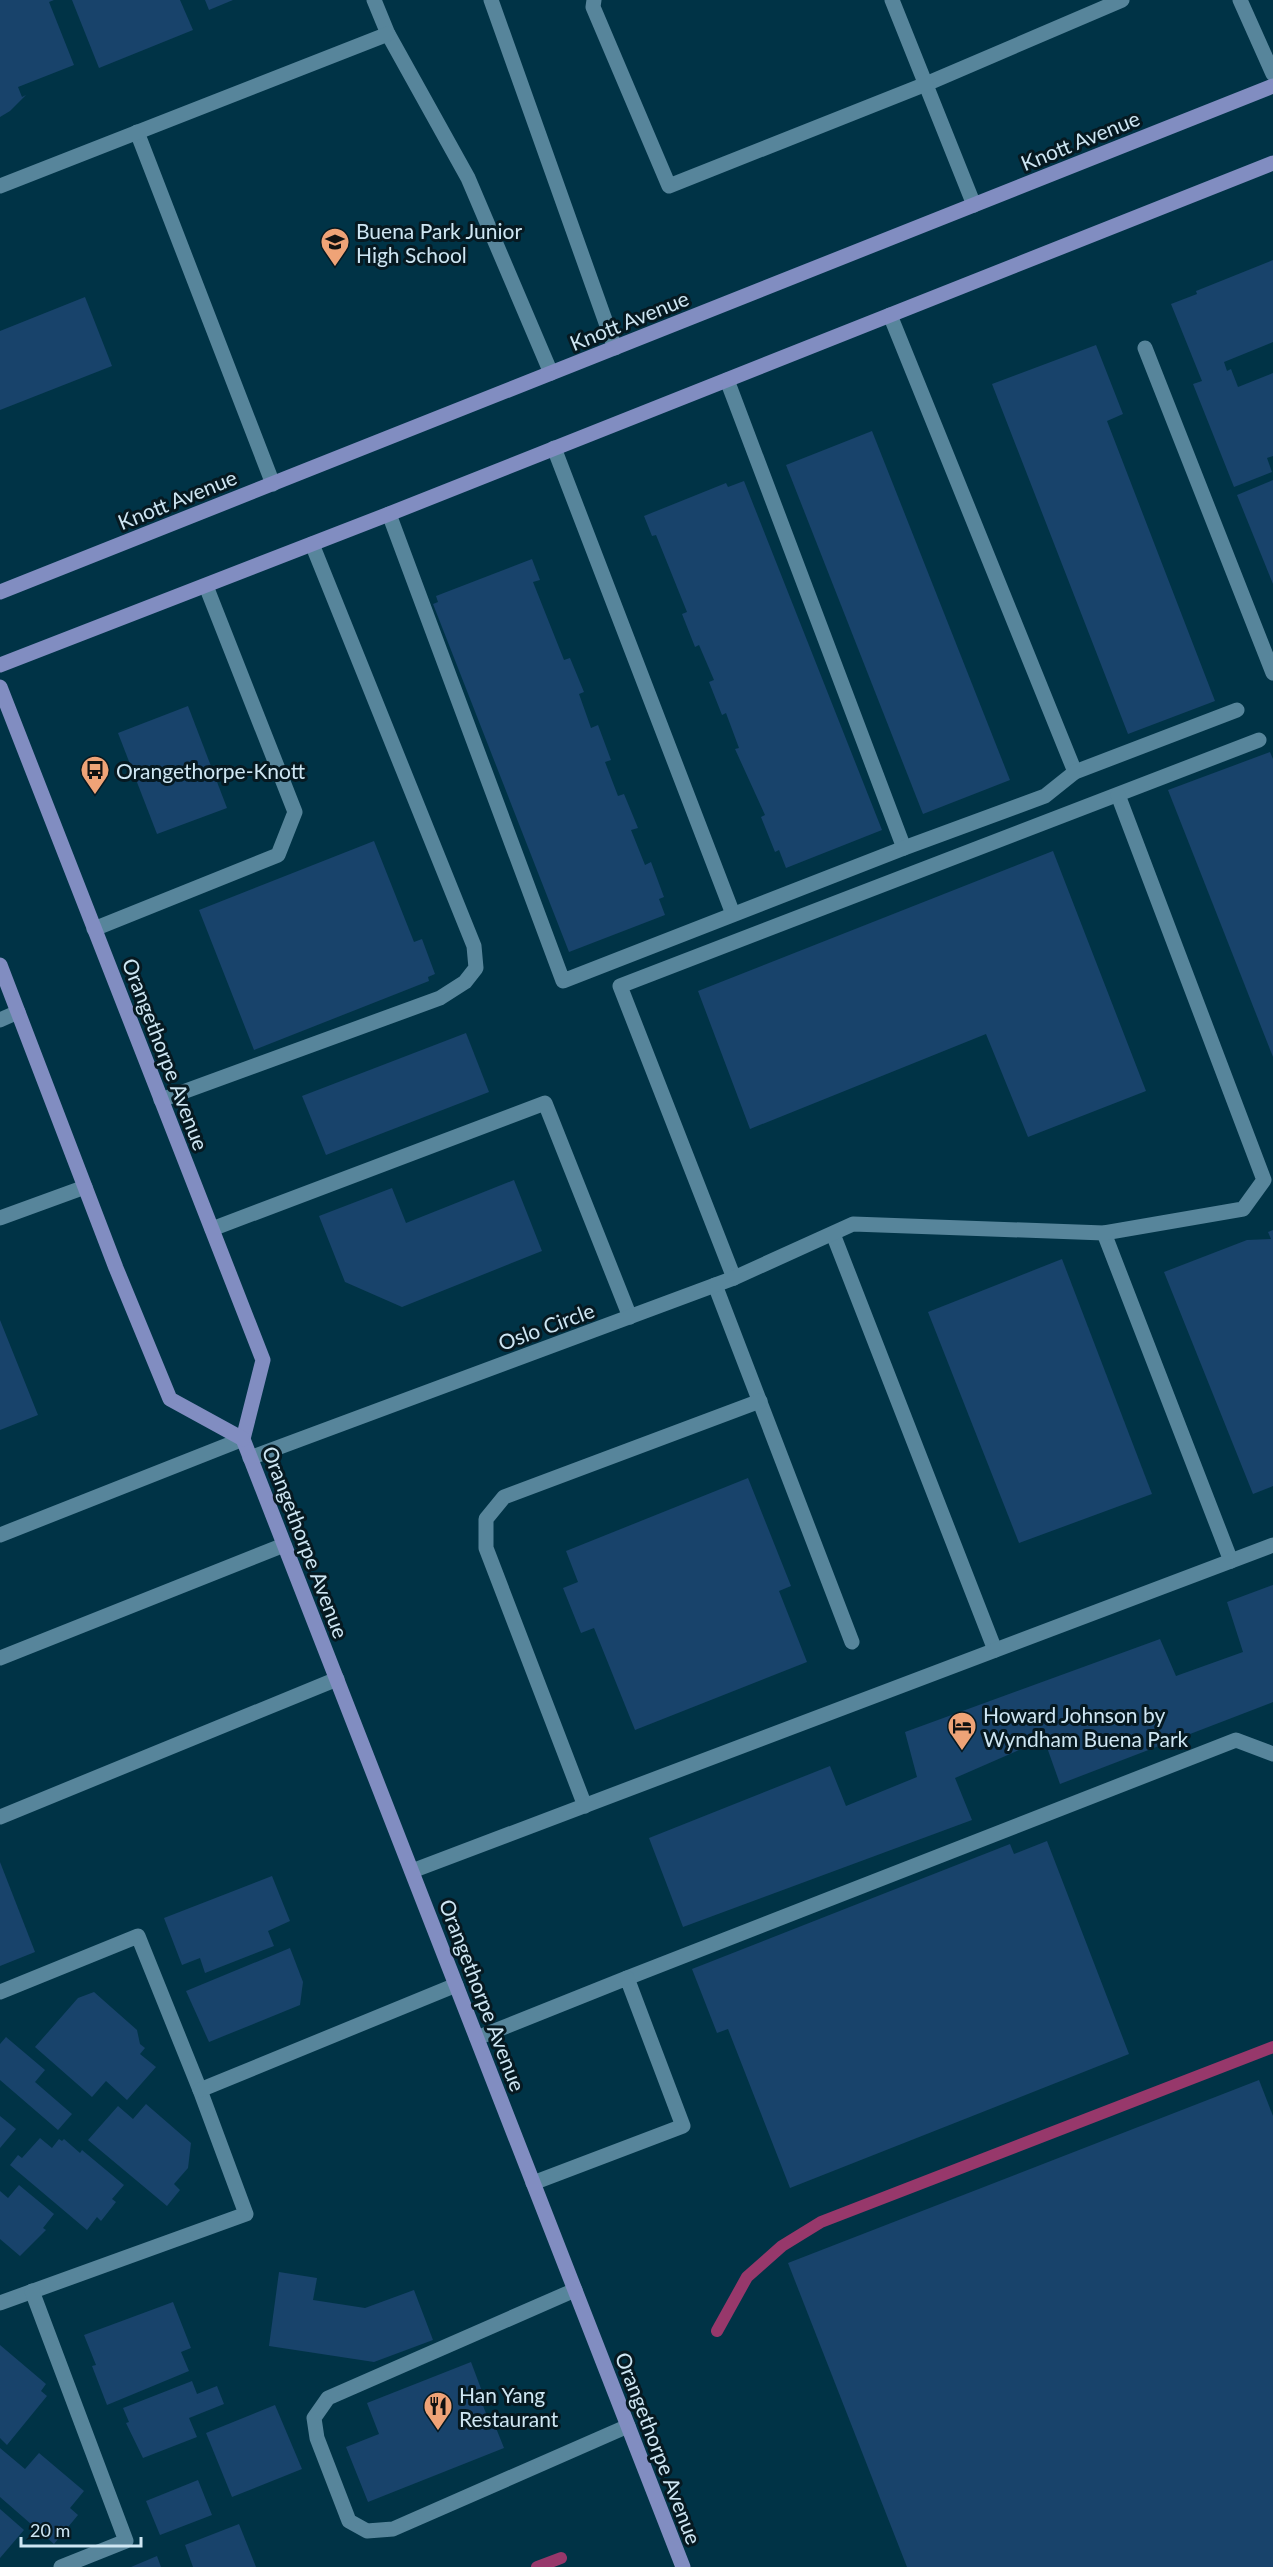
<svg xmlns="http://www.w3.org/2000/svg" width="1273" height="2567" font-family="Lato,sans-serif">
  <style>
    .lines { fill: none; stroke-linecap: round; stroke-linejoin: round }
    .stream { stroke: #97386b; stroke-width: 12 }
    .building { fill: #18436b }
    .minor { stroke: #57859b; stroke-width: 15 }
    .major { stroke: #818dc1; stroke-width: 15 }
    .labels { text-anchor: middle; dominant-baseline: central; stroke-width: 6; stroke-linejoin: round; paint-order: stroke }
    .street-label { font-size: 21px; fill: #cee6f3; stroke: #061921 }
    .poi-label { font-size: 21px; fill: #cee6f3; stroke: #061921; text-anchor: start }
  </style>
  <rect width="100%" height="100%" fill="#003346"/>
  <g class="lines">
    <!-- stream -->
    <g class="stream">
      <path d="M717,2331L747,2277L782,2246L821,2222L1273,2047"/>
      <path d="M537,2567L561,2558"/>
    </g>
  </g>
  <!-- building -->
  <g class="building">
    <path d="M0,0H54L49,2L74,65L18,87L22,97L26,95L10,111L0,117Z"/>
    <path d="M72,0H180L193,30L99,68Z"/>
    <path d="M205,0H233L209,10Z"/>
    <path d="M1273,260V342L1224,362L1227,371L1231,369L1238,387L1273,373V456L1267,458L1272,472L1234,487L1193,384L1202,381L1171,304L1197,294L1196,291Z"/>
    <path d="M85,297L112,366L0,410V331Z"/>
    <path d="M1096,345L1123,414L1107,421L1215,701L1128,734L992,384Z"/>
    <path d="M872,431L1010,780L923,814L786,465Z"/>
    <path d="M1273,480V584L1237,495Z"/>
    <path d="M744,481L882,830L786,868L779,850L775,852L761,817L765,815L735,749L739,748L726,713L722,715L709,682L714,680L699,645L695,647L682,614L687,612L656,535L652,536L644,516L726,483L728,487Z"/>
    <path d="M532,559L540,580L533,582L564,660L570,658L584,692L579,694L591,728L598,725L611,760L605,762L618,796L624,794L638,828L631,830L645,865L651,862L664,897L659,899L665,915L569,952L433,604L438,602L436,596Z"/>
    <path d="M188,706L227,808L157,834L118,733Z"/>
    <path d="M1270,752L1273,759V1057L1168,790Z"/>
    <path d="M374,841L414,942L422,939L435,974L428,977L429,981L254,1050L199,910Z"/>
    <path d="M1053,851L1146,1091L1028,1137L986,1034L750,1129L698,991Z"/>
    <path d="M466,1033L489,1092L326,1155L302,1096Z"/>
    <path d="M514,1180L542,1251L402,1307L345,1282L319,1216L392,1188L406,1223Z"/>
    <path d="M1273,1230V1486L1253,1494L1164,1272L1247,1240L1271,1239L1268,1232Z"/>
    <path d="M1062,1259L1152,1494L1019,1543L928,1312Z"/>
    <path d="M0,1320L38,1415L0,1430Z"/>
    <path d="M748,1478L791,1586L779,1591L807,1662L635,1730L594,1628L581,1633L563,1588L578,1582L566,1551Z"/>
    <path d="M1273,1585V1702L1060,1784L1044,1739L955,1778L972,1820L683,1927L649,1838L830,1766L846,1806L917,1777L905,1732L1160,1639L1176,1676L1243,1652L1227,1602Z"/>
    <path d="M1047,1841L1129,2054L790,2188L728,2029L717,2033L692,1969L1010,1844L1014,1854Z"/>
    <path d="M0,1862L35,1952L0,1966Z"/>
    <path d="M272,1876L290,1921L268,1931L274,1946L205,1973L200,1958L182,1965L164,1918Z"/>
    <path d="M290,1948L303,1982L300,2005L209,2042L186,1991Z"/>
    <path d="M94,1992L137,2030L140,2044L145,2048L140,2054L156,2067L127,2100L106,2081L92,2097L35,2047L78,1998Z"/>
    <path d="M6,2037L45,2070L35,2082L72,2114L58,2130L0,2080V2044Z"/>
    <path d="M1259,2080L1273,2116V2567H907L788,2263Z"/>
    <path d="M146,2104L191,2143L188,2168L174,2184L180,2190L167,2206L88,2140L118,2106L133,2119Z"/>
    <path d="M0,2116L16,2129L0,2148Z"/>
    <path d="M40,2138L52,2148L59,2139L62,2141L64,2139L80,2153L82,2150L124,2185L112,2199L116,2202L101,2221L97,2217L87,2230L10,2165L18,2155L22,2158Z"/>
    <path d="M19,2185L54,2214L43,2228L46,2230L20,2256L0,2239V2191L8,2198Z"/>
    <path d="M279,2272L317,2278L313,2300L365,2308L414,2290L433,2340L374,2362L269,2346Z"/>
    <path d="M173,2302L191,2348L181,2352L189,2371L107,2405L92,2366L96,2365L84,2335Z"/>
    <path d="M0,2345L46,2384L41,2391L47,2396L7,2445L0,2438Z"/>
    <path d="M471,2362L486,2402L482,2403L492,2429L496,2428L504,2448L368,2502L346,2447L379,2434L367,2403Z"/>
    <path d="M192,2381L197,2394L217,2386L224,2404L189,2418L197,2437L143,2458L126,2423L129,2422L123,2408Z"/>
    <path d="M275,2405L302,2469L232,2497L206,2433Z"/>
    <path d="M0,2448L25,2469L39,2453L84,2491L70,2508L78,2515L54,2544L0,2497Z"/>
    <path d="M198,2480L212,2515L160,2535L146,2501Z"/>
    <path d="M0,2509L24,2530L0,2558Z"/>
    <path d="M239,2524L256,2567H193L185,2545Z"/>
    <path d="M157,2556L161,2567H131Z"/>
  </g>
  <g class="lines">
    <!-- minor -->
    <g class="minor">
      <path d="M374,0L388,34L468,178L551,373"/>
      <path d="M491,0L615,348"/>
      <path d="M594,0L593,7L669,186L926,84L1122,0"/>
      <path d="M892,0L974,205"/>
      <path d="M1240,0L1273,74"/>
      <path d="M137,132L273,484"/>
      <path d="M0,186L388,34"/>
      <path d="M890,315L1075,772"/>
      <path d="M1145,348L1273,673"/>
      <path d="M727,380L904,848"/>
      <path d="M554,448L733,914"/>
      <path d="M389,514L563,981L904,848L1045,796L1075,772L1237,710"/>
      <path d="M94,929L278,855L295,812L206,586"/>
      <path d="M0,1020L18,1012"/>
      <path d="M161,1100L440,998L465,982L476,968L474,946L312,544"/>
      <path d="M0,1218L85,1187"/>
      <path d="M212,1229L545,1103L630,1317"/>
      <path d="M1104,1233L1231,1561"/>
      <path d="M833,1234L995,1650"/>
      <path d="M734,1278L620,986L1259,740"/>
      <path d="M715,1285L852,1642"/>
      <path d="M250,1458L734,1278L853,1224L1104,1233L1243,1209L1264,1180L1118,795"/>
      <path d="M0,1535L243,1439"/>
      <path d="M0,1658L284,1545"/>
      <path d="M585,1806L486,1548V1519L504,1497L760,1401"/>
      <path d="M0,1817L337,1679"/>
      <path d="M412,1871L1273,1545"/>
      <path d="M627,1978L1236,1740L1273,1754"/>
      <path d="M0,1992L138,1936L200,2090L246,2214L0,2303"/>
      <path d="M477,2038L627,1978L683,2126L533,2183"/>
      <path d="M200,2090L456,1985"/>
      <path d="M575,2290L328,2398L314,2418L317,2438L349,2521L367,2531L393,2529L628,2426"/>
      <path d="M32,2291L126,2541L61,2567"/>
    </g>
    <!-- major -->
    <g class="major">
      <path d="M0,592L1273,86"/>
      <path d="M0,665L389,514L1273,163"/>
      <path d="M0,687L263,1360L243,1439L683,2567"/>
      <path d="M0,965L116,1268L170,1399L243,1439"/>
    </g>
  </g>
  <!-- icons -->
  <defs>
    <g id="school-pin" transform="scale(1.5)"><path d="M0 17L-7.5 6A9.5 9.5 0 1 1 7.5 6Z" fill="#efa377" stroke="#061921"/><path d="M0-5L7-2L0 1L-7-2ZM-4 1L0 2.5L4 1V4Q0 6-4 4Z" fill="#111"/></g>
    <g id="bus-pin" transform="scale(1.5)"><path d="M0 17L-7.5 6A9.5 9.5 0 1 1 7.5 6Z" fill="#efa377" stroke="#061921"/><path d="M-5-6H5V4H4V6H2V4H-2V6H-4V4H-5ZM-3.5-4V0h7V-4ZM-3.5 1.2v1.5H-2V1.2ZM2 1.2v1.5H3.5V1.2Z" fill="#111"/></g>
    <g id="hotel-pin" transform="scale(1.5)"><path d="M0 17L-7.5 6A9.5 9.5 0 1 1 7.5 6Z" fill="#efa377" stroke="#061921"/><path d="M-6-4.5h1.5V1H6V5H4.5V3h-9V5H-6ZM-4 0a1.8 1.8 0 1 1 3.6 0ZM.5 0V-2.5h3Q6-2.5 6 0Z" fill="#111"/></g>
    <g id="restaurant-pin" transform="scale(1.5)"><path d="M0 17L-7.5 6A9.5 9.5 0 1 1 7.5 6Z" fill="#efa377" stroke="#061921"/><path d="M-5-6h1v4h1v-4h1v4h1v-4h1v5L-1.5 .5V6h-2V.5L-5-1ZM5-6V6H3V1.5H1.5Q1.5-4 5-6Z" fill="#111"/></g>
  </defs>
  <g fill-rule="evenodd">
    <use href="#school-pin" x="335" y="242"/>
    <use href="#bus-pin" x="95" y="770"/>
    <use href="#hotel-pin" x="962" y="1726"/>
    <use href="#restaurant-pin" x="438" y="2406"/>
  </g>
  <g class="labels">
    <!-- street labels -->
    <g class="street-label">
      <text transform="translate(1080 140) rotate(-22)">Knott Avenue</text>
      <text transform="translate(629 320) rotate(-22)">Knott Avenue</text>
      <text transform="translate(177 499) rotate(-22)">Knott Avenue</text>
      <text transform="translate(166 1054) rotate(69)">Orangethorpe Avenue</text>
      <text transform="translate(546 1326) rotate(-20)">Oslo Circle</text>
      <text transform="translate(306 1542) rotate(69)">Orangethorpe Avenue</text>
      <text transform="translate(483 1995) rotate(69)">Orangethorpe Avenue</text>
      <text transform="translate(659 2448) rotate(69)">Orangethorpe Avenue</text>
    </g>
    <!-- poi labels -->
    <g class="poi-label">
      <text x="356" y="230">Buena Park Junior<tspan x="356" dy="24">High School</tspan></text>
      <text x="116" y="770">Orangethorpe-Knott</text>
      <text x="983" y="1714">Howard Johnson by<tspan x="983" dy="24">Wyndham Buena Park</tspan></text>
      <text x="459" y="2394">Han Yang<tspan x="459" dy="24">Restaurant</tspan></text>
    </g>
  </g>
  <!-- scale -->
  <path d="M21 2537v9h120v-9" fill="none" stroke="#cee6f3" stroke-width="3"/>
  <text x="30" y="2537" font-size="18" fill="#cee6f3" stroke="#061921" stroke-width="4.5" paint-order="stroke">20 m</text>
</svg>
